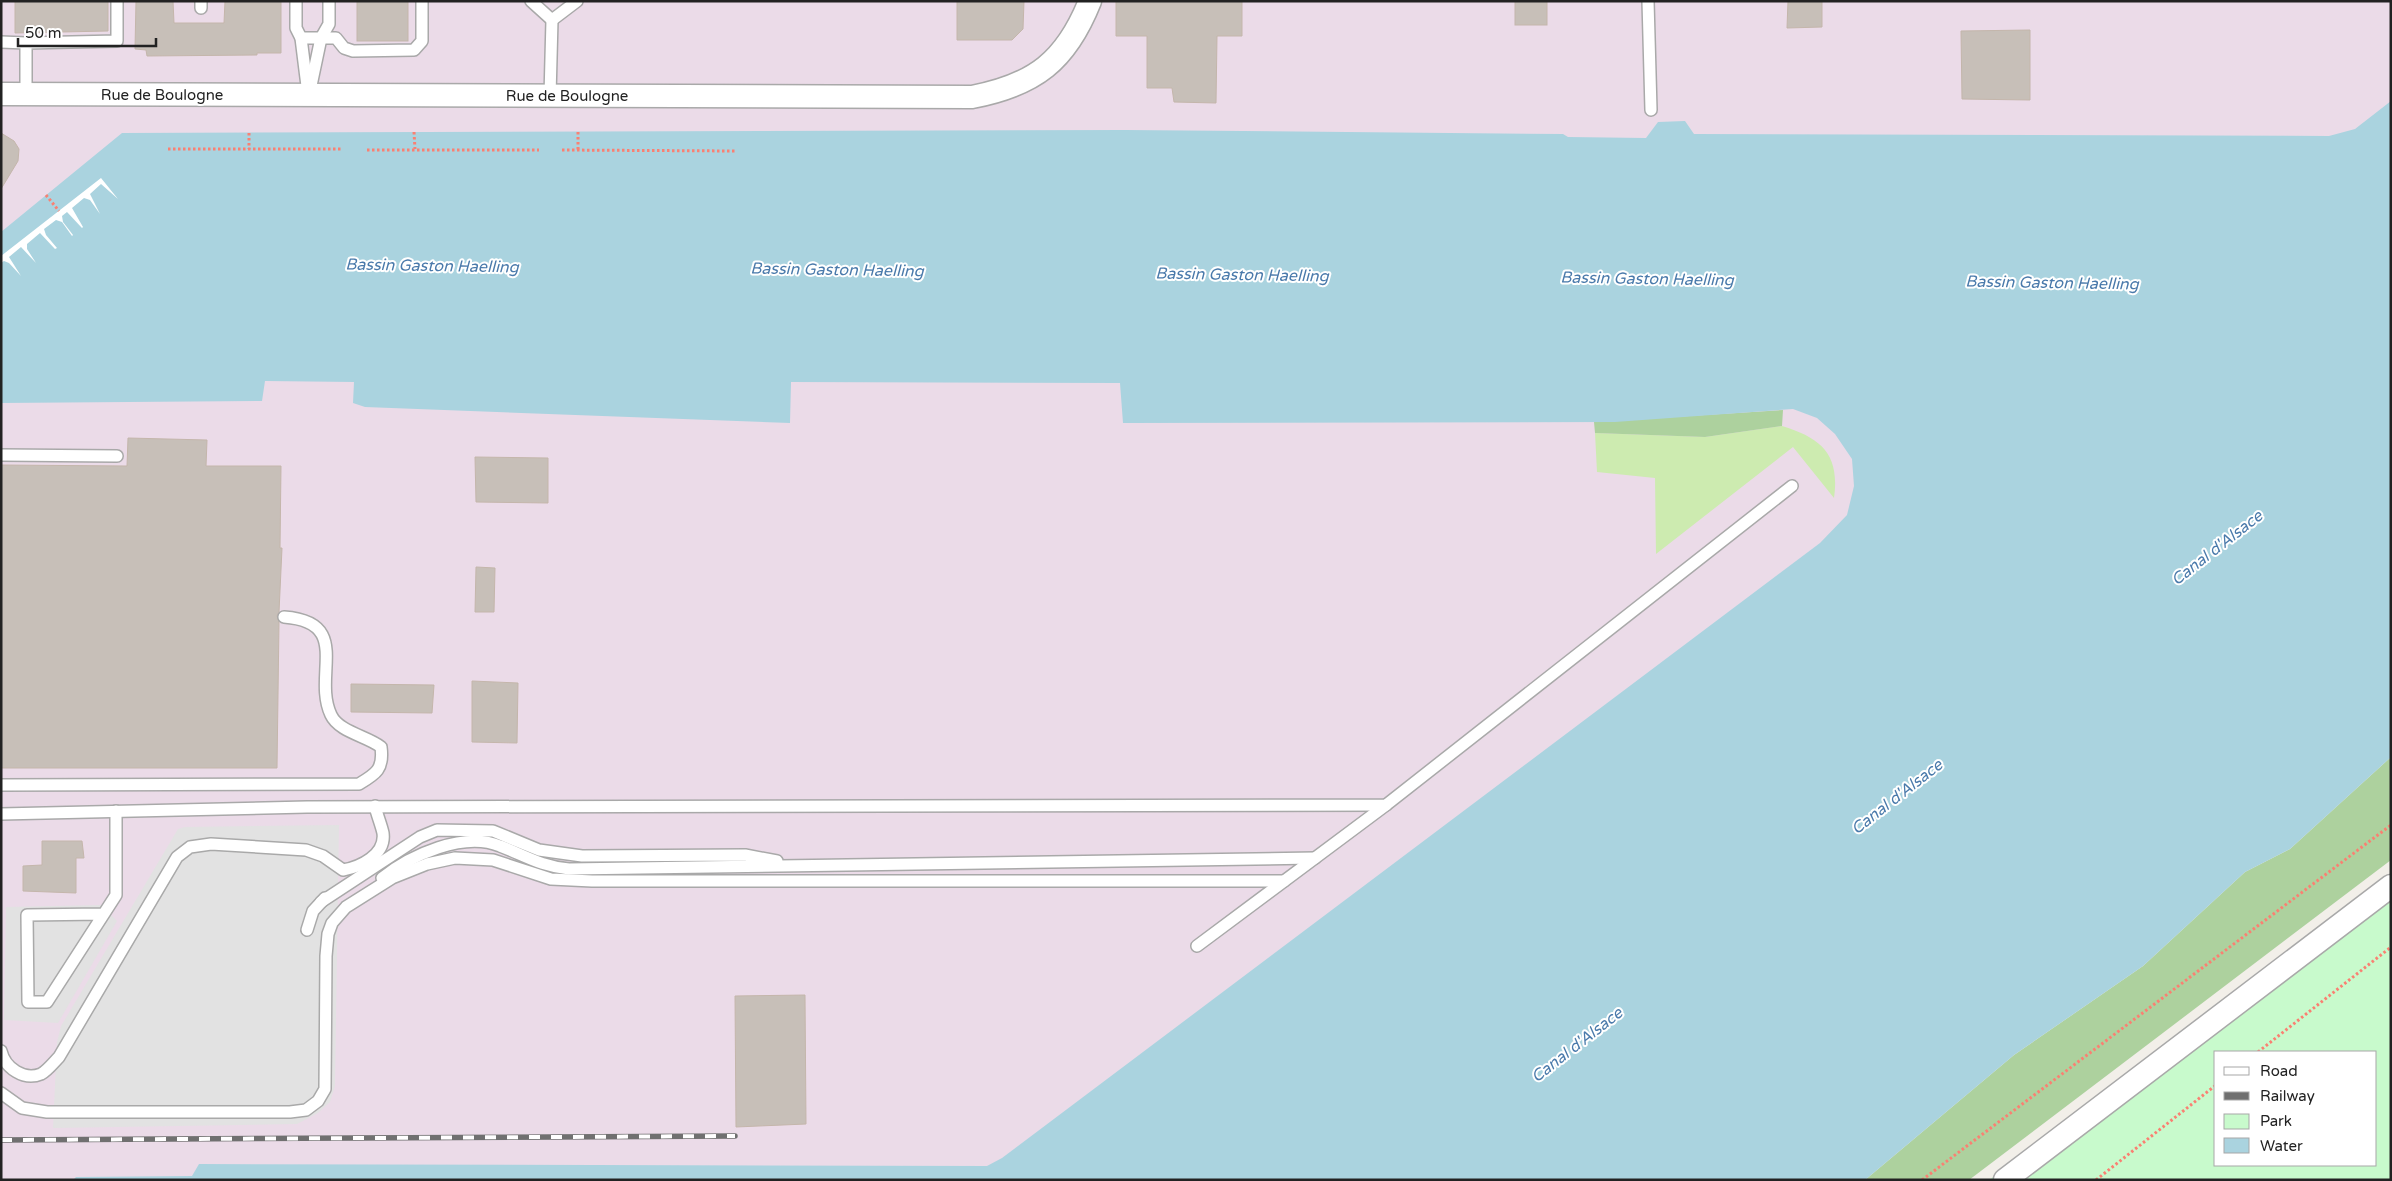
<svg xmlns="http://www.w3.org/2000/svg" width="2392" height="1181" font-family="'Varela Round',sans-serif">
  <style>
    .industrial { fill: #ebdbe8 }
    .grass { fill: #cdebb0 }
    .forest { fill: #add19e }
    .park { fill: #c8facc; fill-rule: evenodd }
    .parking { fill: #e2e2e2 }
    .water { fill: #aad3df }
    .pier { fill: #fff }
    .building { fill: #c7bfb8; stroke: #c4b6ab }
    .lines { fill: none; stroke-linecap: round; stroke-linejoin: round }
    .service-casing { stroke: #a9a9a9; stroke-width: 14 }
    .minor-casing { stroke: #a9a9a9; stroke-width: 25 }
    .path { stroke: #fa8072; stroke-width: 3; stroke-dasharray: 2.5 2.5; stroke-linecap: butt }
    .service { stroke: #fff; stroke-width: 11 }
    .minor { stroke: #fff; stroke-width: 22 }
    .rail-casing { stroke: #707070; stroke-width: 5.5 }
    .rail { stroke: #fff; stroke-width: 4; stroke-dasharray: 11; stroke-linecap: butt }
    .labels { text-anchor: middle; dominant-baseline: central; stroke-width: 4; stroke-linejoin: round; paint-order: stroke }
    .street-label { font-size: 15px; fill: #222; stroke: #fff }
    .water-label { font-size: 16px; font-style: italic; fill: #4a7aab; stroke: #fff }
  </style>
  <rect width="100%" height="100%" fill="#f2efe9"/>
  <!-- industrial -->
  <path class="industrial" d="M1,1H2391V287L1132,1180H1Z"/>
  <!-- grass -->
  <path class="grass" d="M1782,426C1822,438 1840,455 1834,498L1793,447L1656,554L1655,478L1597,472L1595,433L1705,437Z"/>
  <!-- forest -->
  <g class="forest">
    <path d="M1783,410L1782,426L1705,437L1595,433L1594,422Z"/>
    <path d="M2391,757V860L1969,1180H1865L2014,1055L2143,966L2245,872L2290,849Z"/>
  </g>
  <!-- park -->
  <path class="park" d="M2391,885V1180H1989ZM2216,1052H2376V1165H2216Z"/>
  <!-- parking -->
  <g class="parking">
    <path d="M339,825L335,1086L330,1102L318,1113L297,1124L53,1128L57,1042L61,1026L178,829L185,827Z"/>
    <path d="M101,905L117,921L58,1023L4,1020L6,907Z"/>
  </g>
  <!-- water -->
  <path class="water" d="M2391,101V757L2290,849L2245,872L2143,966L2014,1055L1865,1180H73L76,1177L192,1176L199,1164L987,1166L1002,1158L1820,543L1847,515L1854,486L1852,459L1835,434L1817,418L1793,409L1615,422L1123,423L1120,383L791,382L790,423L365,407L353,403L354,382L265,381L262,401L1,403V232L122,133L1125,130L1563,134L1568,137L1646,138L1658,122L1685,121L1694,134L2329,136L2355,129Z"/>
  <!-- pier -->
  <path class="pier" d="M101,178L118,199L101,184L90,194L100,214L90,200L84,198L72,208L83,227L82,228L67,212L62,216L63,222L73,235L72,236L62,222L56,220L44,229L46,235L57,248L55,249L40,233L27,244V249L36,263L21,247L9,257L21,276L9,263L4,261L1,263V256Z"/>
  <!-- building -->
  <g class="building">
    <path d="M15,1H108V31L15,33Z"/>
    <path d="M136,1H173L174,23H224L225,1H281V53H257V55L147,56L146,50L135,49Z"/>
    <rect x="357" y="1" width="51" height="40"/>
    <path d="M957,1H1024L1023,29L1012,40H957Z"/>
    <path d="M1116,1H1242V36H1217L1216,103L1174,102L1172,88H1147V36H1116Z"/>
    <rect x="1515" y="1" width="32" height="24"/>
    <path d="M1788,1H1822V27L1787,28Z"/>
    <path d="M2030,30V100L1962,99L1961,31Z"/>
    <path d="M1,133L14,141L19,149L18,161L1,189Z"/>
    <path d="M128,438L207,440L206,466H281L280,548H282L279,612L277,616L279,622L277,768H1V465L127,466Z"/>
    <path d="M475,457L548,458V503L476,502Z"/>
    <path d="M476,567L495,568L494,612H475Z"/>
    <path d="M472,681L518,683L517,743L472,742Z"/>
    <path d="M351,684L434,685L432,713L351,712Z"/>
    <path d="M42,841H82L84,858H76V893L23,891V866L42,865Z"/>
    <path d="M805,995L806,1124L736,1127L735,996Z"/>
  </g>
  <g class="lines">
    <!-- service casing -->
    <g class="service-casing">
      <g id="service">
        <path d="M296,1V28L301,38L307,86"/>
        <path d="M531,1L552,20"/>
        <path d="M1648,1L1651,110"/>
        <path d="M201,8V1"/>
        <path d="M552,20L577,1"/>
        <path d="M301,38H336L344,48L353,51L414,50L422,41V1"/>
        <path d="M1,42L26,43"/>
        <path d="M26,94V43L117,41V1"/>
        <path d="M309,95L321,38L329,24V1"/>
        <path d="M550,96L552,20"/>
        <path d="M1,455L117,456"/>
        <path d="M1,785L359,784C376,774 384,769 381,747C367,736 339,732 331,715C312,675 353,622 284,617"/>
        <path d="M1,814L307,807L1386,805L1792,486"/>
        <path d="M382,878C411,855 464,831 500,846C526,856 540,866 569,869L1315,858"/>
        <path d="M321,902L420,837L437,830L493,831L539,850L582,856L745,855L777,861"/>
        <path d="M102,914L27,915L28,1002H47L116,895V811"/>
        <path d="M307,930L313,911L325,898"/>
        <path d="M1197,946L1386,805"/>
        <path d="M1,1051C5,1068 24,1081 41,1074C47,1071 54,1062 59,1057L177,857L190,847L211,844L306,850L323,856L343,870C360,867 386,855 383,833C381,824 377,815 375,806"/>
        <path d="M1,1093L22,1108L47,1112H290L306,1110L318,1101L325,1089L326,956L328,934L332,923L346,907L392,878L427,864L455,858L493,860L551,879L592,881H1284"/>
      </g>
    </g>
    <!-- minor casing -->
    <g class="minor-casing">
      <g id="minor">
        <path d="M1,94L972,97C1035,85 1066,61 1090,1"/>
        <path d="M2005,1180L2391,886"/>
      </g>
    </g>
    <!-- path -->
    <g class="path">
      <path d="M414,132L415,149"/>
      <path d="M578,132V150"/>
      <path d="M249,133V149"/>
      <path d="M168,149H342"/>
      <path d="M367,150H539"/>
      <path d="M562,150L735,151"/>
      <path d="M46,195L59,211"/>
      <path d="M2258,1052L2391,947"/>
      <path d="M1922,1180L2391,825"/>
      <path d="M2096,1180L2216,1085"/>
    </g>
    <!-- service -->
    <use href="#service" class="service"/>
    <!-- minor -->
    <use href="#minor" class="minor"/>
    <!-- rail casing -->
    <g class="rail-casing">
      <path id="rail" d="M1,1140L735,1136"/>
    </g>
    <!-- rail -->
    <use href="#rail" class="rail"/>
  </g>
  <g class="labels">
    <!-- street labels -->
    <g class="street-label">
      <text x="162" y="95">Rue de Boulogne</text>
      <text x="567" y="96">Rue de Boulogne</text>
    </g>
    <!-- water labels -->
    <g class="water-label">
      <text transform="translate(432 266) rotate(1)">Bassin Gaston Haelling</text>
      <text transform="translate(837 270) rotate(1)">Bassin Gaston Haelling</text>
      <text transform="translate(1242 275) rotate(1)">Bassin Gaston Haelling</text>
      <text transform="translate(1647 279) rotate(1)">Bassin Gaston Haelling</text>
      <text transform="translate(2052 283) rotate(1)">Bassin Gaston Haelling</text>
      <text transform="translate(2217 548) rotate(-38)">Canal d'Alsace</text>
      <text transform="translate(1897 797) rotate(-38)">Canal d'Alsace</text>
      <text transform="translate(1577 1045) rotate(-38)">Canal d'Alsace</text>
    </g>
  </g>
  <!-- border -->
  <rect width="2392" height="1181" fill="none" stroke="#222222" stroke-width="5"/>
  <!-- legend -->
  <rect x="2214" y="1051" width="162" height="115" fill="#ffffff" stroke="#a7a7a7"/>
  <rect x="2224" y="1067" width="25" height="8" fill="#ffffff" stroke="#a7a7a7"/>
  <text x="2260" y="1076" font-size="15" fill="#222222">Road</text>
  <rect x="2224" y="1092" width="25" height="8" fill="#707070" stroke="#a7a7a7"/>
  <text x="2260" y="1101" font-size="15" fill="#222222">Railway</text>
  <rect x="2224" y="1114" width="25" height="15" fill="#c8facc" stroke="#a7a7a7"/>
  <text x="2260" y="1126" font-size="15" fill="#222222">Park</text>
  <rect x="2224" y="1138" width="25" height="15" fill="#aad3df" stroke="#a7a7a7"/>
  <text x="2260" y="1151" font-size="15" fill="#222222">Water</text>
  <!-- scale -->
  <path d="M18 38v8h138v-8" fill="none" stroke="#222222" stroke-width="2.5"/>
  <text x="25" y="38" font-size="15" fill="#222222" stroke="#ffffff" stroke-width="4" paint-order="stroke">50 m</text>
</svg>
